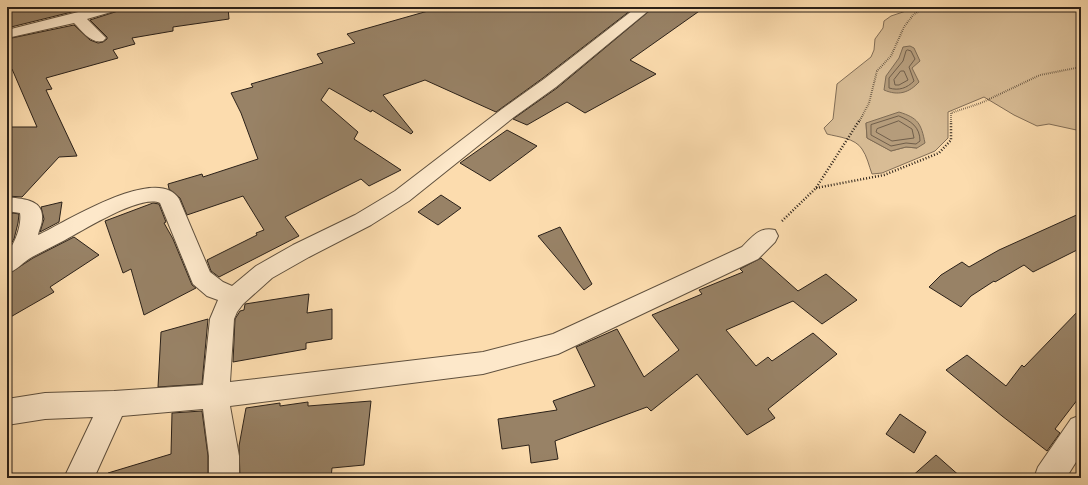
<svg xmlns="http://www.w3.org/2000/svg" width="1088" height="485" font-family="'IM FELL Double Pica',serif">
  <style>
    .green { fill: #d8bc95; stroke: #826e57; fill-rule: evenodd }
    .water { fill: #b59c7b; stroke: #7e6b54 }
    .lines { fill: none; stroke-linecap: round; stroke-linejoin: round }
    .shore { stroke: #705e4a; stroke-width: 1 }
    .building { fill: #988266; stroke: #2b2119 }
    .street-casing { stroke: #5f503e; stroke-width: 2 }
    .path-far1 { stroke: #2b2119; stroke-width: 2; stroke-dasharray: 0.5 1.5; stroke-linecap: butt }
    .path { stroke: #2b2119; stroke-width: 2.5; stroke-dasharray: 1 2; stroke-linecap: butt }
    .street { fill: #fde8ca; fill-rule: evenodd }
  </style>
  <rect width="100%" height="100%" fill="#fcdcae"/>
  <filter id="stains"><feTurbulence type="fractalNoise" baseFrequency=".005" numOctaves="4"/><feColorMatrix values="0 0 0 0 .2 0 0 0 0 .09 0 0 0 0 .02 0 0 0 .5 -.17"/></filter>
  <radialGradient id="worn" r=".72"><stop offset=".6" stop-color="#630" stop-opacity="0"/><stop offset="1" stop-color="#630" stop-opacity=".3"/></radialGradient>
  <!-- green -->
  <path class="green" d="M918,7H1081V131L1049,124L1037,126L1014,115L984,97L948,112V138L935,151L882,173L872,174C869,166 867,156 862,149C855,138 838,137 827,134L824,128L833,119L837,84L871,57L874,50L875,39L883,28L884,21L891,16ZM866,123L917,148L906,147L891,151L867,138Z"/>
  <!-- water -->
  <g class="water">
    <path d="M910,46L914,48L920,61L912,68L919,82C909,93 898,96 884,90L886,76L899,58L903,47Z"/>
    <path d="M899,112C918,118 921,123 925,143L917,148L906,147L891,151L867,138L866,123Z"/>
  </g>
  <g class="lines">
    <!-- shore -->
    <g class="shore">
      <path d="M908,50L911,51L915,59L909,67L914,81C907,88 899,91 889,88V78L903,61L906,51Z"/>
      <path d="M901,71H904L908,80L899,85H895L894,80Z"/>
      <path d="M899,116C911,121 920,127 920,141L916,144L906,143L891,146L871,135V125Z"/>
      <path d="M899,121L912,129L914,138L892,141L876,132L877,129Z"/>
    </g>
  </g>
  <!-- building -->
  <g class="building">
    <path d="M23,7H92L7,28V10Z"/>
    <path d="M121,7H228L229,19L173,27V31L132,38L135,44L113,50L118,58L46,78L52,89L46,90L77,156L59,157L22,197L7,196V127H37L12,69L7,70V39L74,25L90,40L98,43L103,42L107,39V37L90,20L118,11Z"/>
    <path d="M442,7H635L543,78L496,112L425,80L383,95L413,132L411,134L372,110L371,112L329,88L321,100L358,132L354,139L401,170L369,186L361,179L285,217L299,236L219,277L211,271L207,260L257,235L256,233L264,230L243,196L187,215L180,198L169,189L168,184L202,174L203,177L258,159L241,113L231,93L253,87L251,84L323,63L317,54L355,43L347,34Z"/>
    <path d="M654,7H705L630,60L656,74L585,113L567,102L527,125L513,119L557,88Z"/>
    <path d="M507,130L537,146L490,181L460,163Z"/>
    <path d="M441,195L461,208L438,225L418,212Z"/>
    <path d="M62,202L59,222L40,232L44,219L41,207Z"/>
    <path d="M153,203L159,204L166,222L164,223L173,239L192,285L196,288L144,315L131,269L123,273L105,221Z"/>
    <path d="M13,213L19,214L18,223L14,239L7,250V215Z"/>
    <path d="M1081,213V248L1033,272L1024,265L995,282L994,281L971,296L961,307L929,287L941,275L962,262L969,267L999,250Z"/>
    <path d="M560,227L592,284L584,290L538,236Z"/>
    <path d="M74,237L99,255L50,287L54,292L7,319V275L33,258Z"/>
    <path d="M761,258L798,291L826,274L857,300L822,324L793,301L726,330L756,366L768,357L772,361L813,333L837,354L768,409L775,418L747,435L697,374L651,411L647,407L555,441L558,459L531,463L529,445L502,449L498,419L557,410L553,401L595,386L576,347L617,329L644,377L679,350L652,315L702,294L699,290L743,272L740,269Z"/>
    <path d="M309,294L307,313L332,309V339L306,343V349L233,362L235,319L240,311L244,310L245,304Z"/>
    <path d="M1081,308V395L1055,429L1060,433L1047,451L1002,416L946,370L967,355L1006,386L1022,365L1024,367Z"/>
    <path d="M208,319L202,384L158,387L161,332Z"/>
    <path d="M371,401L364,465L332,468L331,478H240L239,446L246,408L280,403V406L308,402V406Z"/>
    <path d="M202,411L208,456V478H108V473L171,454L172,413Z"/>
    <path d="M900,414L926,432L914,453L886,434Z"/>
    <path d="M936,455L962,478H910Z"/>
  </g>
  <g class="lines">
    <!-- street casing -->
    <g class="street-casing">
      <g id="street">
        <path d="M98,7H120L118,10L87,19L106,38L103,41C91,44 82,31 74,23L7,38V30Z"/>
        <path d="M637,7H653L556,87L514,117L409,201L371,225L309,257L272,278L243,304L237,312L234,319L230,382L483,352L553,334L742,247C752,237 760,226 775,230L778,236L775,242L758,259L558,354L483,374L230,406L239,456V478H209V456L203,409L122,416L94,478H64L93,417L45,419L7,425V399L45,393L114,391L203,385L210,319L218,300L207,296L193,284L160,203C141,194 84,230 65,240C54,246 43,251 32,257C23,262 17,270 7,274V252C15,245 22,224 20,213L7,211V197C22,199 44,199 42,219C42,224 39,230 38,235C64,223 158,163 179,199L210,272L223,282L232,286L256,266L293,245L355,215L395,191L502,109L544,79Z"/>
        <path d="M1081,415V454L1066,478H1034L1038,467L1071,419Z"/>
      </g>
    </g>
    <!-- path-far1 -->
    <g class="path-far1">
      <path d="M859,122L869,103L877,71L891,56L904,27L914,14L927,7"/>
      <path d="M951,122V113L981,103L1040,75L1081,67"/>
    </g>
    <!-- path -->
    <g class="path">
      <path d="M816,188L884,175L939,153L951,140V121"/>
      <path d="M782,221L816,188L859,121"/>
    </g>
    <!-- street -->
    <use href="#street" class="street"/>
  </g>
  <!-- margin -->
  <rect width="1088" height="485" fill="none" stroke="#fcdcae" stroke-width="24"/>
  <rect x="8" y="8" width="1072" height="469" fill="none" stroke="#2b2119" stroke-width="2"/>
  <rect x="12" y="12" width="1064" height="461" fill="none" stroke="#2b2119"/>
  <rect width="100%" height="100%" filter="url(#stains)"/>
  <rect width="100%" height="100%" fill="url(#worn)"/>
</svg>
